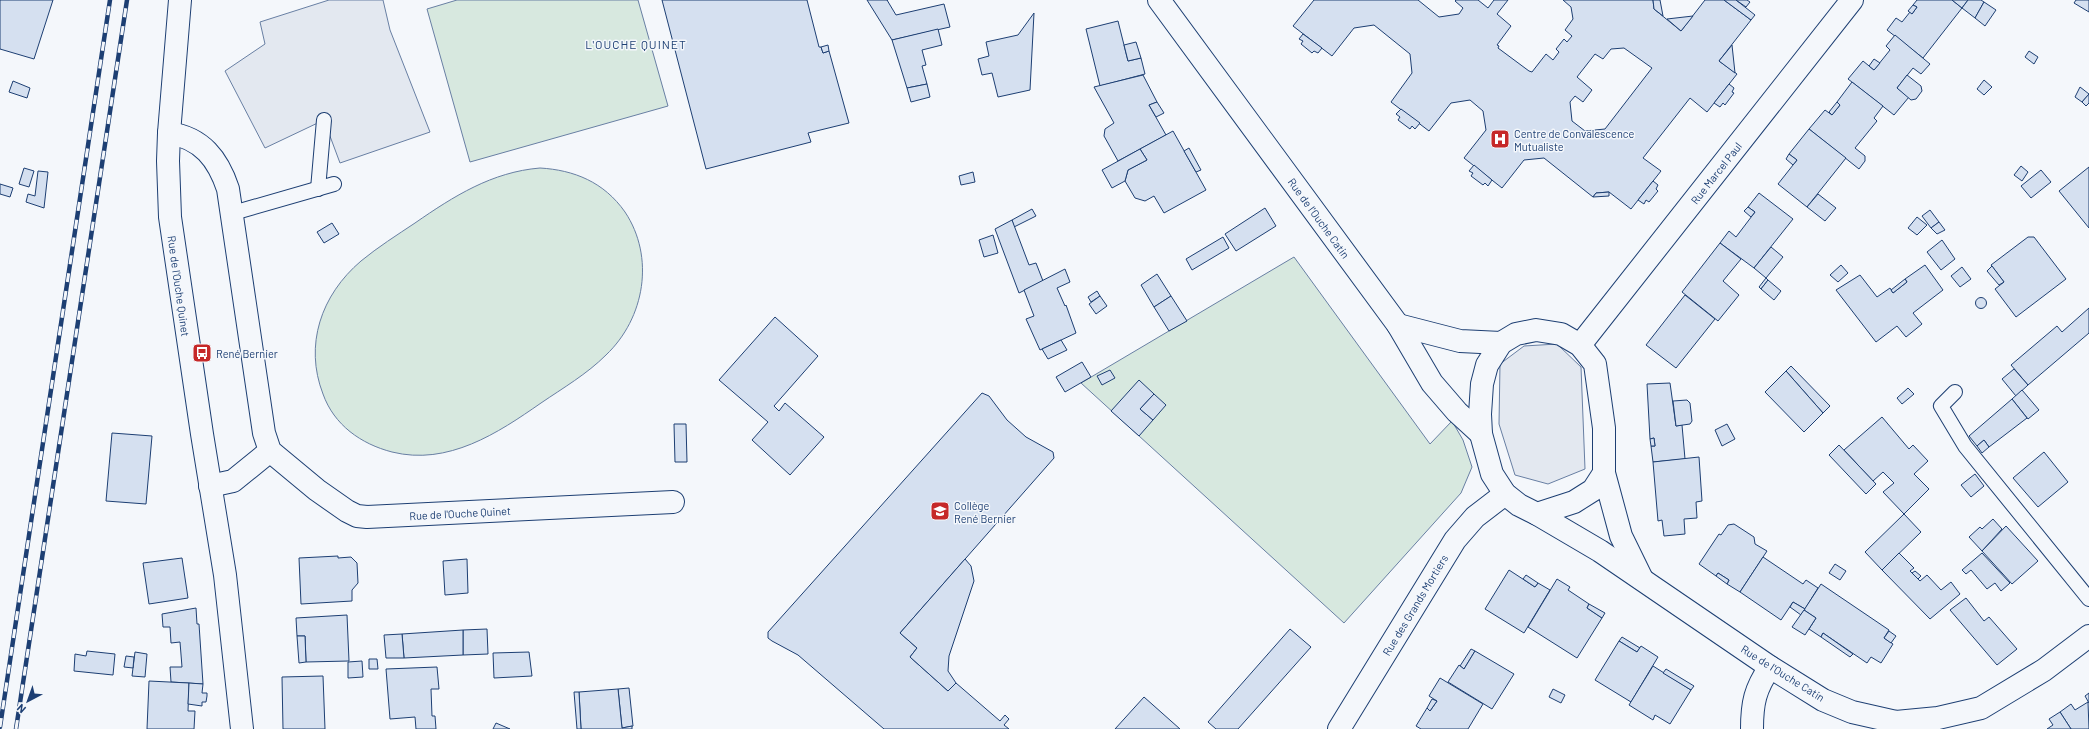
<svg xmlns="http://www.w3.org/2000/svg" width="2089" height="729" font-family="Barlow,sans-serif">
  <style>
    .green { fill: #d7e8df; stroke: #687fa3 }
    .parking { fill: #e3e8f0; stroke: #687fa3 }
    .building { fill: #d5e0f0; stroke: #1d3f73; fill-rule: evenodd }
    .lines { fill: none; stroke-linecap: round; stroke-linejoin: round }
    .service-casing { stroke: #1d3f73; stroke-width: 16 }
    .minor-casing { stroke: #1d3f73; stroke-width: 24 }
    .service { stroke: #f4f7fb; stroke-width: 14 }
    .minor { stroke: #f4f7fb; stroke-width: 22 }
    .rail-casing { stroke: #1d3f73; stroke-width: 4.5 }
    .rail { stroke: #f4f7fb; stroke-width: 3; stroke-dasharray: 9; stroke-linecap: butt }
    .labels { text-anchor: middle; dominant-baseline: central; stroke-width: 3; stroke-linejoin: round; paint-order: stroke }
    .poi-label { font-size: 11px; fill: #1d3f73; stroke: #f4f7fb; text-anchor: start }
    .street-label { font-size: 11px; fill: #1d3f73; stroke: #f4f7fb }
    .neighbourhood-label { font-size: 12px; letter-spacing: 1px; fill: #1d3f73; stroke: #f4f7fb }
  </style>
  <rect width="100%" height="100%" fill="#f4f7fb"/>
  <!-- green -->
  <g class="green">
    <path d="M457,0H638L668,106L470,162L427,9Z"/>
    <path d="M540,168C574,170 604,182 625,212C655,257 645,318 606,355C587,374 563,388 541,403C498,433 448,466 392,452C361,444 334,425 323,394C304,345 321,295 361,261C378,247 397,235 415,223C454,196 492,172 540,168Z"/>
    <path d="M1294,257L1430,444L1452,421L1463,440L1472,467L1461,493L1344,623L1081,383Z"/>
  </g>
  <!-- parking -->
  <g class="parking">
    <path d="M329,0H383L390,30L430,132L340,163L324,120L265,148L225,71L265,44L260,22Z"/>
    <path d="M1557,344L1581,367L1585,469L1548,484L1515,475L1499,424L1500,364L1524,346Z"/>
  </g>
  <!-- building -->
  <g class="building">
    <path d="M0,0H53L34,59L0,49Z"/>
    <path d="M662,0H807L819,47H821L823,53L829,51L849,123L808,133L811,142L706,169Z"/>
    <path d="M867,0H888H887L896,15L944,4L950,27L892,40Z"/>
    <path d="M1314,0H1418L1439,17L1459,14L1463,8L1455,1L1456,0H1478L1488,8L1494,0H1508L1497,14L1511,26L1497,45L1499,46L1498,48L1529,71L1532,72L1546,54L1553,60L1559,52L1556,49L1564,39L1567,42L1572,36L1565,30L1573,19L1571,7L1563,0H1653L1654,9L1681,31L1705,0H1724L1751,20L1719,61L1737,74L1707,112L1690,98L1643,158L1661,171L1631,209L1609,192L1596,193L1593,197L1544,158L1524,160L1502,188L1464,158L1486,130L1483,111L1470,100L1451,103L1429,131L1391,102L1412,73L1410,54L1374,25L1354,28L1332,56L1293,26ZM1624,48L1652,68L1605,129L1585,131L1572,121L1570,102L1575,96L1583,102L1592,90L1577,77L1595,54L1603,59L1611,49Z"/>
    <path d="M1653,0H1660L1663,16L1654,9Z"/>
    <path d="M1724,0H1736L1755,15L1751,20Z"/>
    <path d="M1736,0H1747L1750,2L1746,7Z"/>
    <path d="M1917,0H1952L1962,8L1923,58L1887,30L1896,18L1902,22L1910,12L1912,14L1917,7L1913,5Z"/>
    <path d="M1952,0H1968L1962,8Z"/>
    <path d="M1968,0H1981L1984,2L1975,18L1962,8Z"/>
    <path d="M2076,0H2089V12L2074,3Z"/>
    <path d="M1984,2L1996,10L1985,26L1975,18Z"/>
    <path d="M1913,5L1917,7L1912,14L1908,11Z"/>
    <path d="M1034,13L1030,90L998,97L992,73L982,75L978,59L989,56L986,42L1018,35Z"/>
    <path d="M1693,16L1681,31L1667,19Z"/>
    <path d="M1118,21L1128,61L1141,58L1145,74L1100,86L1086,29Z"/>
    <path d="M938,29L942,45L922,50L926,65L922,66L927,84L907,88L892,40Z"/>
    <path d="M1303,34L1322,48L1318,53L1314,51L1312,53L1301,44L1303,41L1299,39Z"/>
    <path d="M1895,35L1930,64L1921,74L1913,68L1897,88L1909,97L1894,115L1848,79L1863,61L1874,70L1890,50L1886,46Z"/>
    <path d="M1136,42L1141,58L1128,61L1124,45Z"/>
    <path d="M828,45L829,51L823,53L821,47Z"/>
    <path d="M1732,45L1735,73L1719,61Z"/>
    <path d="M2029,51L2038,57L2034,64L2025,57Z"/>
    <path d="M1874,59L1880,63L1874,70L1869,66Z"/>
    <path d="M1143,75L1157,102L1149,105L1166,135L1118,161L1104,136L1105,129L1114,123L1094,87Z"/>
    <path d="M1907,75L1921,86L1922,91L1916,99L1911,100L1897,88Z"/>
    <path d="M1984,80L1992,87L1984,95L1977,89Z"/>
    <path d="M13,81L30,88L27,98L9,92Z"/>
    <path d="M1852,82L1883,106L1874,118L1877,121L1855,148L1865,156V161L1859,169L1809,129L1825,110L1832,115L1840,105L1837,102Z"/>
    <path d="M927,84L930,97L911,102L907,88Z"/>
    <path d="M1729,84L1734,88L1732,92L1734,93L1725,105L1723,103L1720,107L1714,103Z"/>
    <path d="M2080,87L2089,94L2082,102L2075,97Z"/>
    <path d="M2089,94V103L2086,106L2082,102Z"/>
    <path d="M1157,102L1164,113L1156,117L1149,105Z"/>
    <path d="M1837,102L1840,105L1832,115L1829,112Z"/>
    <path d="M1401,109L1420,123L1415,129L1412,126L1410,129L1398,120L1400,117L1396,114Z"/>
    <path d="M1809,129L1846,158L1807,207L1778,184L1797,160L1789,154Z"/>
    <path d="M1173,131L1206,190L1164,213L1154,196L1145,201L1135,198L1125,181L1128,170L1147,160L1140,149Z"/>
    <path d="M1189,148L1201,170L1196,172L1184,151Z"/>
    <path d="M1140,149L1147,160L1128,170L1125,181L1112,188L1102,170Z"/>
    <path d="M1789,154L1797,160L1793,165L1786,159Z"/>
    <path d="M1474,165L1492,180L1488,186L1485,183L1483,185L1471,176L1473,173L1469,171Z"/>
    <path d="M2021,166L2028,172L2022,181L2014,175Z"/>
    <path d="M2089,167V228L2059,191Z"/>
    <path d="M24,168L34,171L29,187L19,184Z"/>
    <path d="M2041,170L2051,182L2031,198L2021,186Z"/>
    <path d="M38,171L48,172L44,208L26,202L28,194L35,196Z"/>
    <path d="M973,172L975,182L961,185L959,176Z"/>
    <path d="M1653,181L1658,185L1656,189L1658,191L1649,202L1646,200L1644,204L1638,200Z"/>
    <path d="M0,184L13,188L10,197L0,194Z"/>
    <path d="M1609,192V196L1593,197L1596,193Z"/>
    <path d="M1759,193L1793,219L1754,268L1720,243L1729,231L1736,237L1755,212L1748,207Z"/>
    <path d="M1818,194L1836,208L1825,221L1807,207Z"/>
    <path d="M1748,207L1755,212L1751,217L1744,211Z"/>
    <path d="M1265,208L1276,226L1236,251L1225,234Z"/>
    <path d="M1032,209L1036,216L1014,227L1012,220Z"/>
    <path d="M1930,210L1939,222L1931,228L1922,216Z"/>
    <path d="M1917,217L1927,225L1917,235L1908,228Z"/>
    <path d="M1012,220L1029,265L1036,263L1043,281L1019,293L995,229Z"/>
    <path d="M1939,222L1945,230L1937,234L1931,228Z"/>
    <path d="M332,223L339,234L324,243L317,232Z"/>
    <path d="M993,235L998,253L984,257L979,240Z"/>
    <path d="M1223,237L1229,248L1192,270L1186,259Z"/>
    <path d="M2028,237H2034L2066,279L2016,317L1995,289L2004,282L1991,265Z"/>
    <path d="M1942,240L1955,259L1941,270L1927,252Z"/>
    <path d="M1720,243L1741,259L1723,281L1739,295L1718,321L1682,292Z"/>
    <path d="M1771,247L1783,257L1766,278L1754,268Z"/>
    <path d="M1841,265L1848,273L1838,282L1830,275Z"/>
    <path d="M1925,265L1943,290L1913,313L1922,324L1906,337L1897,326L1876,342L1836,290L1860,275L1877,297L1890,288L1893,293L1907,282L1905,279Z"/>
    <path d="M1992,266L2004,282L1999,285L1987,271Z"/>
    <path d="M1962,267L1971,279L1960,287L1951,276Z"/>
    <path d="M1065,269L1070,282L1057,288L1065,306L1066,305L1076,333L1040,350L1026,319L1034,316L1024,290Z"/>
    <path d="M1157,274L1171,296L1154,307L1141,285Z"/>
    <path d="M1766,278L1768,280L1761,289L1759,287Z"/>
    <path d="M1905,279L1907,282L1893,293L1891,290Z"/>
    <path d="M1768,280L1781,291L1774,300L1761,289Z"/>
    <path d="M1097,291L1100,296L1091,302L1088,297Z"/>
    <path d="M1685,295L1715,319L1676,368L1646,345Z"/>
    <path d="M1100,296L1107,306L1096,314L1089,304Z"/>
    <path d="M1171,296L1187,321L1169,331L1154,307Z"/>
    <circle cx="1981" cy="303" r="5.5"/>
    <path d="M2089,308V333L2028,385L2011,365L2057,326L2062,332Z"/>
    <path d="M775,317L818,356L774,406L779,411L785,403L824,437L790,475L752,440L768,422L719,380Z"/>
    <path d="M1061,340L1067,350L1048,359L1042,349Z"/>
    <path d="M1082,362L1091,377L1065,392L1056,377Z"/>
    <path d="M1791,366L1830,406L1823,413L1786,371Z"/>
    <path d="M2014,369L2028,385L2016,396L2002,379Z"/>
    <path d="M1110,370L1115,378L1102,385L1097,376Z"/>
    <path d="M1786,371L1823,413L1804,432L1765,392Z"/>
    <path d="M1139,380L1154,394L1140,409L1153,420L1139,436L1111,411Z"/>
    <path d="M1670,383L1676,426L1682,425L1685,459L1653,462L1651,446H1655L1654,438L1650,439L1647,384Z"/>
    <path d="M1908,388L1914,394L1902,404L1897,398Z"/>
    <path d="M2022,390L2039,410L2028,419L2012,399Z"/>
    <path d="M982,393L989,396L1007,420L1026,437L1053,452L1054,458L900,633L917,648L910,657L948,691L956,683L1000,721L1005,715L1009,719L1004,725L1009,729H884L798,655L772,641L768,638V632Z"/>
    <path d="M1154,394L1166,405L1153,420L1140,409Z"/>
    <path d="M2012,399L2027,418L1989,447L1984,440L1977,446L1969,436Z"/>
    <path d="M1687,400L1690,403L1692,421L1690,424L1676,426L1673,401Z"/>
    <path d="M1882,417L1909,449L1913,445L1928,461L1914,474L1929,489L1904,514L1883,492L1894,483L1883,472L1873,481L1844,450Z"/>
    <path d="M674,424H686L687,462H675Z"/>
    <path d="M1727,424L1735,439L1722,446L1715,430Z"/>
    <path d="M112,433L152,436L146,504L106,501Z"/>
    <path d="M1654,438L1655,446H1651L1650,439Z"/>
    <path d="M1984,440L1989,447L1982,453L1977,446Z"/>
    <path d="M1839,445L1876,484L1866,494L1829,455Z"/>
    <path d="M2044,452L2068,482L2038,507L2013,478Z"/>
    <path d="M1699,457L1702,501L1696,502L1697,518L1684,519L1685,534L1664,536L1662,520L1658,521L1653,462Z"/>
    <path d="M1975,474L1984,486L1971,497L1961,485Z"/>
    <path d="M1904,514L1921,532L1882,570L1865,552Z"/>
    <path d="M1993,519L2002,529L1982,551L1969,537L1980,527L1982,529Z"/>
    <path d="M1734,524L1754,537L1755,544L1767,551L1740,592L1727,584L1729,580L1718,573L1716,576L1699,564L1719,534L1721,535L1728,525Z"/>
    <path d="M2006,526L2038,561L2012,584L1982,551Z"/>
    <path d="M1899,553L1914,568L1910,571L1920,581L1927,575L1941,590L1951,582L1960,594L1930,619L1882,570Z"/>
    <path d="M1982,553L2010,583L2001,591L1995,583L1987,589L1971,570L1966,574L1962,570Z"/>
    <path d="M338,556V558L351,557L357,563L358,583L352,590V601L301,604L299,558Z"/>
    <path d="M1763,557L1803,584L1806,580L1818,588L1805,609L1793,602L1781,620L1740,592Z"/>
    <path d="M182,558L188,598L149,604L143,563Z"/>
    <path d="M467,559L468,593L445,595L443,561Z"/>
    <path d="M965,559L971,566L974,581L949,656L948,671L956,683L948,691L910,657L917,648L900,633Z"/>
    <path d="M1835,564L1846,571L1840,580L1829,573Z"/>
    <path d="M1509,570L1535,587L1538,583L1550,590L1524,633L1485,609Z"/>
    <path d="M1915,571L1921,576L1918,579L1912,573Z"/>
    <path d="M1718,573L1729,580L1727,584L1716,576Z"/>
    <path d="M1526,575L1538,583L1535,587L1523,579Z"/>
    <path d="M1557,579L1570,587L1568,590L1589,604L1587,608L1602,618L1577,658L1528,627Z"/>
    <path d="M1821,584L1889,630L1884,638L1893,644L1881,663L1871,657L1867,663L1823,633L1821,637L1809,629L1816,618L1804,610Z"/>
    <path d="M1966,598L1984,621L1989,617L2017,649L1997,665L1950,610Z"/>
    <path d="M1793,602L1805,609L1801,615L1790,607Z"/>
    <path d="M1589,604L1605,613L1602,618L1587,608Z"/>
    <path d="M196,608L197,624H199L203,684L171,682L170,667H182L180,642L171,643L170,627H163L162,614Z"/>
    <path d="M1804,610L1816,618L1805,635L1792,627Z"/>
    <path d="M347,615L349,661L306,662L305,636H297L296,618Z"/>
    <path d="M487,629L488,654L463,655V630Z"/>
    <path d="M1290,629L1311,647L1238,729H1216L1208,722Z"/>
    <path d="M463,630V655L404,658L402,634Z"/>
    <path d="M1889,631L1896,636L1891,643L1884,638Z"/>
    <path d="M1823,633L1853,654L1850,657L1821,637Z"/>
    <path d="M402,634L404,658H386L384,635Z"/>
    <path d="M297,636H305L306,662L299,663Z"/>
    <path d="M1622,637L1640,648L1637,652L1619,641Z"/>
    <path d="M1619,641L1637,652L1641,646L1658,657L1631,702L1595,680Z"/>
    <path d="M1471,649L1475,651L1464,669L1460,666Z"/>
    <path d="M87,651L115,654L113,675L74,671L75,654L86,656Z"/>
    <path d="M1475,651L1514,674L1492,709L1448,682L1459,665L1464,669Z"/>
    <path d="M135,652L147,654L145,677L132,676Z"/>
    <path d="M529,652L532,676L494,678L493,653Z"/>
    <path d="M126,656L134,657L133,668L124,667Z"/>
    <path d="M369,659H377L378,669H369Z"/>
    <path d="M362,661L363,677L348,678V662Z"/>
    <path d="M1653,666L1691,690L1670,724L1655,715L1653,720L1629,705Z"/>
    <path d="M437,667L439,689H431L432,716H435L436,729H416L415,717L390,719L386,669Z"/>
    <path d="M1666,669L1694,686L1691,690L1663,673Z"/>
    <path d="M323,676L325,729H283L282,677Z"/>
    <path d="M1440,678L1483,704L1468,729H1421L1416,726L1427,708L1430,711L1437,701L1429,696Z"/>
    <path d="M149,681L189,683L188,711H195L194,729H147Z"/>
    <path d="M189,683L203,684L202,693H207V696L206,702H202V706L188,704Z"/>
    <path d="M629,688L633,726L622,728L618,689Z"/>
    <path d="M618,689L622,728L632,726V729H581L579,692Z"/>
    <path d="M1553,689L1565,695L1561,703L1549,697Z"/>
    <path d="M574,692H579L581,729H577Z"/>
    <path d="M2089,693V703L2085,696Z"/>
    <path d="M1144,697L1180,729H1115Z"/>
    <path d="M1432,699L1437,701L1430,711L1427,708Z"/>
    <path d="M2088,702L2089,729H2071L2060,712L2071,704L2075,710Z"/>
    <path d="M2060,712L2071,729H2047L2053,725L2049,719Z"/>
    <path d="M496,723L510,729H493Z"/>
  </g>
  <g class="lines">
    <!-- service casing -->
    <g class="service-casing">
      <g id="service">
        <path d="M318,189L324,120"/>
        <path d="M233,213L334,184"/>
        <path d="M1955,392L1941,406L1965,446L2089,599"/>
      </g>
    </g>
    <!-- minor casing -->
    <g class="minor-casing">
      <g id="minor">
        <path d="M180,0L169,133L168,161L170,217L202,434L225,575L242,729"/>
        <path d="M1159,0L1398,325L1432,383L1457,412L1481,434"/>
        <path d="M169,133C202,138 218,159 228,189L264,433L270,451L317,490L347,511L357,516L367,517L673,502"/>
        <path d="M1398,325L1460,341L1501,343"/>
        <path d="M1580,345L1852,0"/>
        <path d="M1604,473L1593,490L1574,502L1537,514L1519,505L1505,494L1492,474L1481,434L1480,414L1482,384L1487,365L1501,343L1516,334L1536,330L1561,334L1580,345L1595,364L1604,428V473L1621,536L1642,579"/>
        <path d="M210,486L233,481L270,451"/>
        <path d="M1537,514L1600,551L1770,667L1823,700L1852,712L1896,722L1938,718L1981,708L2044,670L2089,636"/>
        <path d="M1339,729L1455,540L1475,517L1505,494"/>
        <path d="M1752,729C1752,703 1755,689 1770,667"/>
      </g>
    </g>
    <!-- service -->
    <use href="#service" class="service"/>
    <!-- minor -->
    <use href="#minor" class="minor"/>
    <!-- rail casing -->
    <g class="rail-casing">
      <g id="rail">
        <path d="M0,727L110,0"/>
        <path d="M16,729L127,0"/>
      </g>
    </g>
    <!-- rail -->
    <use href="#rail" class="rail"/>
  </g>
  <!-- icons -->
  <defs>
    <g id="hospital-square" transform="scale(1)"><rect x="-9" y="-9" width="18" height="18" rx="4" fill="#c62828" stroke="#f4f7fb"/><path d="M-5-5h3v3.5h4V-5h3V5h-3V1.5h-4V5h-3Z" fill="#fff"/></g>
    <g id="bus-square" transform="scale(1)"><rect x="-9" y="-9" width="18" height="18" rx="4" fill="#c62828" stroke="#f4f7fb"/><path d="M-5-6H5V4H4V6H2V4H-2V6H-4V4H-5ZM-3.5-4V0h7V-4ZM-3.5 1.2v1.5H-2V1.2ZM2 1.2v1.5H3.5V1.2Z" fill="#fff"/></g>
    <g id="school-square" transform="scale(1)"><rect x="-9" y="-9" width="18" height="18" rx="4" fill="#c62828" stroke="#f4f7fb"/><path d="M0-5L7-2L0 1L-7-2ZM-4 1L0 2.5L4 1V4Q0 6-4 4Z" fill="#fff"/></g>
  </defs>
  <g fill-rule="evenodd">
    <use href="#hospital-square" x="1500" y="139"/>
    <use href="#bus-square" x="202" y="353"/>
    <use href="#school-square" x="940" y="511"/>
  </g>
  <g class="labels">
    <!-- poi labels -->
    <g class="poi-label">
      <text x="1514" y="133">Centre de Convalescence<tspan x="1514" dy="13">Mutualiste</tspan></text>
      <text x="216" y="353">René Bernier</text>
      <text x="954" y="505">Collège<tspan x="954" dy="13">René Bernier</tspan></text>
    </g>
    <!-- street labels -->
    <g class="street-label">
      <text transform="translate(1716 173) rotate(-52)">Rue Marcel Paul</text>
      <text transform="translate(1319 218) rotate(54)">Rue de l'Ouche Catin</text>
      <text transform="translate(179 286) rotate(82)">Rue de l'Ouche Quinet</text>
      <text transform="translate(460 513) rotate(-3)">Rue de l'Ouche Quinet</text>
      <text transform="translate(1415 605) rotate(-59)">Rue des Grands Mortiers</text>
      <text transform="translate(1783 673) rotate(32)">Rue de l'Ouche Catin</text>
    </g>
    <!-- neighbourhood labels -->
    <g class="neighbourhood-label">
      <text x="636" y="44">L'OUCHE QUINET</text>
    </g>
  </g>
  <!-- north arrow -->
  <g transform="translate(28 701) rotate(221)" stroke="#f4f7fb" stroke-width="3" paint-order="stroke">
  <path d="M0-3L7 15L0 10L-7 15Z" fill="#1d3f73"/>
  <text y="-6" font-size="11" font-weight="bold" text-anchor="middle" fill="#1d3f73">N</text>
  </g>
</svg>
